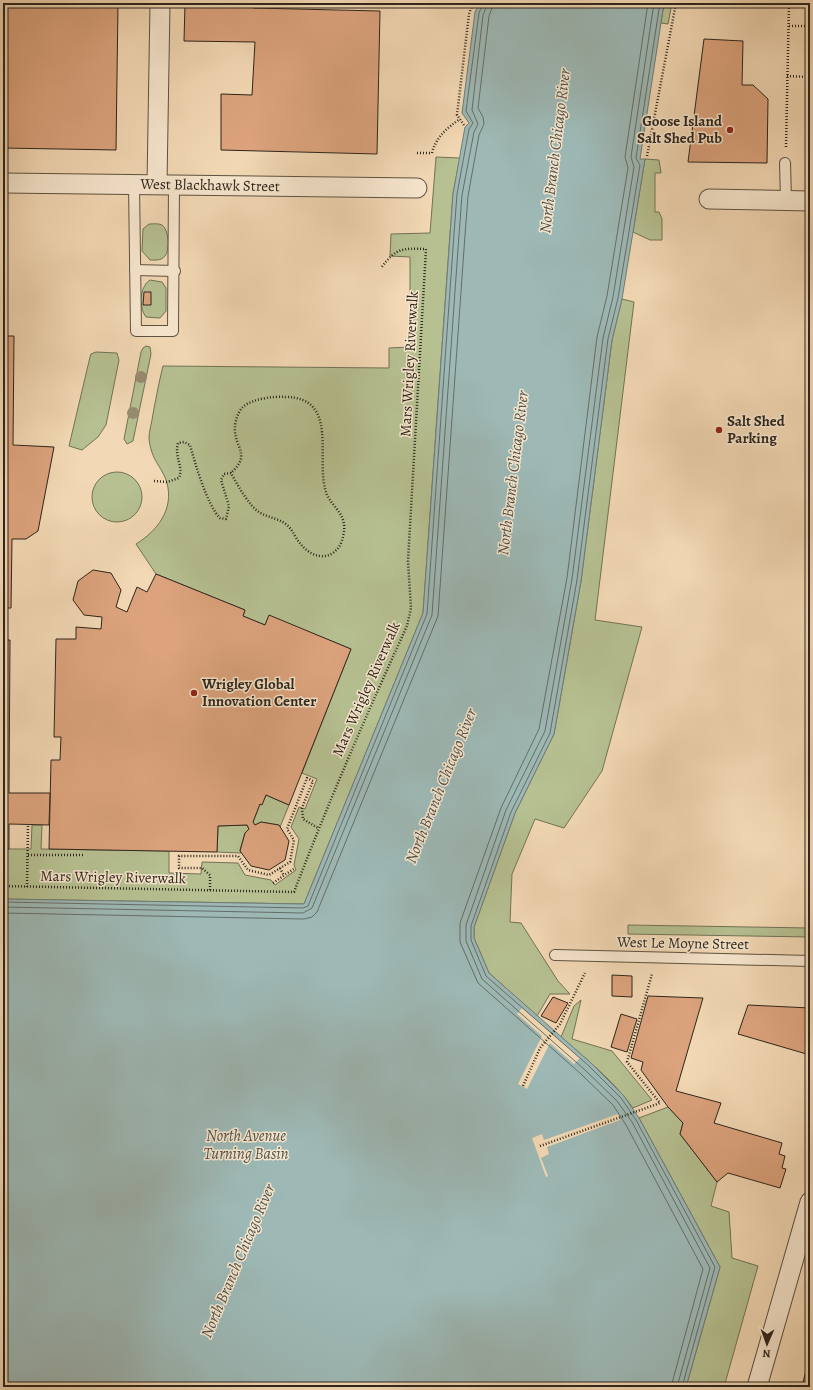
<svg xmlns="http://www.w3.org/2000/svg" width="813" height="1390" font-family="Alegreya,serif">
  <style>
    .green { fill: #b6c091; stroke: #727256 }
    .water { fill: #9db8b5; stroke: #707d78 }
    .pier { fill: #f2d8b4 }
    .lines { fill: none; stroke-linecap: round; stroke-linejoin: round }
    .shore { stroke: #656e68; stroke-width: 1 }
    .building { fill: #dca37d; stroke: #2d251c }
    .lane-casing { stroke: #5e5242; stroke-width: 12 }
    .street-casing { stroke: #5e5242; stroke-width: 21 }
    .path { stroke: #2d251c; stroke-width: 2.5; stroke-dasharray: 1 2; stroke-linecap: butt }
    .lane { stroke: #f7e6ce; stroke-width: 10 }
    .street { stroke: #f7e6ce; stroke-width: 19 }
    .tree { fill: #988b70 }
    .poi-dot { fill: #8f2418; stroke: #f7e6ce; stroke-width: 1.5 }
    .labels { text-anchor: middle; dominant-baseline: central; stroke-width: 3; stroke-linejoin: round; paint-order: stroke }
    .poi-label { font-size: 15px; font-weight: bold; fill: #2d251c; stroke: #f7e6ce; text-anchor: start }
    .street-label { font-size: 15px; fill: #2d251c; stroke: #f7e6ce }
    .water-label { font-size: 16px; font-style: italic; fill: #4f514a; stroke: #f7e6ce }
  </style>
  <rect width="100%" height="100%" fill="#f2d8b4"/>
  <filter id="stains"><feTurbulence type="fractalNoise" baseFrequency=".005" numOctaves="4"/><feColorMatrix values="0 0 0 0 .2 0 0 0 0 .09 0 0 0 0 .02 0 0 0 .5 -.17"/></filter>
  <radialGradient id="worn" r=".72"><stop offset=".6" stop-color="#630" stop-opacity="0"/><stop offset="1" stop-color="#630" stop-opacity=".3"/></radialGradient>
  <!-- green -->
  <g class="green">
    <path d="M664,3H672L668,24L661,23Z"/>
    <path d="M436,157L460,158L453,194L450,234L423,613L304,904L3,899V849H31L32,825H42L41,849L169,851V873L201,874L202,862L238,863L245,875L271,880L275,885L296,870L294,865L299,839L291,827L299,807L305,809L317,779L302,773L351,649L269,616L265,625L243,616L245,610L156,574L136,544C157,531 174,510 167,483C162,466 151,461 149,438C149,431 152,422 153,414C156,398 159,382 163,366L389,368V348L410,347V257L390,256L391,234L430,233Z"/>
    <path d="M645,159L659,160L661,173H655V212H659L662,219V240H650L633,232Z"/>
    <path d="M149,224C153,224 158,223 162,225C169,229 170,250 165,256C161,261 155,260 150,260L142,251L143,229Z"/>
    <path d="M150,280L162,282L166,288V311L160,318L146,317C139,308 139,287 150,280Z"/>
    <path d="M622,299L634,302L595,620L642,627L602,771L564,828L535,819L512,874L510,922L521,923L558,981L570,994H550L537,1016L489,973L474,938V927L515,813L554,734L581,581L612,340Z"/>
    <path d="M146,346L150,347L151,354L133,441L127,444L124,439L141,352L143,348Z"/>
    <path d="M96,352L117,353L119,360L106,425L98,437L82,450L69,446L90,357L91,354Z"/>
    <circle cx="117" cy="497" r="25"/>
    <path d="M266,795L289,805L280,827L278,825L261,822L255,825L253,822L260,804H262Z"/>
    <path d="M247,825L249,829L245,833L240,850L241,853L217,852L218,826Z"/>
    <path d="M628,925L810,928V937L628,934Z"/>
    <path d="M581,1000L572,1039L612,1051L652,1100L633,1108C613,1080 586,1059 561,1037L574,1006Z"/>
    <path d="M668,1107L683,1123L680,1134L717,1182L711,1206L729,1212L732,1258L758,1266L724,1387H686L720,1267L639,1118Z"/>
  </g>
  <!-- water -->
  <path class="water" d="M480,3H664L640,159H645L622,299L612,340L581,581L554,734L515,813L474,927V938L489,973L591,1063L624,1096L639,1118L720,1267L686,1387H3V899L304,904L423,613L453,194L465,127L469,123L462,113L475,12Z"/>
  <!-- pier -->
  <g class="pier">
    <path d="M522,1008L580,1058L574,1064L550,1043L527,1089L518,1084L542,1036L517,1014Z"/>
    <path d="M618,1114L620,1120L547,1147L549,1154L541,1158L548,1176L546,1177L532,1138L542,1134L544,1140Z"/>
  </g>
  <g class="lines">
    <!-- shore -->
    <g class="shore">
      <path d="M648,3L625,157L628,168L607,296L597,337L567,578L539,729L501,808L460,923V942L478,983L581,1074L613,1105L626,1125L703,1269L671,1387"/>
      <path d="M654,3L631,157L634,167L613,297L603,338L572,579L545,731L506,810L466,925V941L482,979L585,1070L617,1101L632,1122L710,1268L677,1387"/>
      <path d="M660,3L636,158L640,165L618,298L608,339L577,580L550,733L511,812L471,926V940L486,976L589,1066L621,1098L636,1120L715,1267L682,1387"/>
      <path d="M3,902L303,908L308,906L427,614L454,234L457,194L469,129L473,123L466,111L479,13L483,3"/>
      <path d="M3,907L303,913L312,908L432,615L459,235L462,195L474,132L478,124L472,110L483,15L488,3"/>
      <path d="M3,913L304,919L312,917L317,912L438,616L465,235L468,196L479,135L484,124L483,117L478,108L489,16L494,3"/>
    </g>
  </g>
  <!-- building -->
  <g class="building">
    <path d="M3,3H118L116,150L3,148Z"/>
    <path d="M185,3H253V8L380,11L377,154L221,150V94L252,95L255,42L184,41Z"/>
    <path d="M704,39L743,41L742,85H753L768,99L767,163L688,162Z"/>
    <path d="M808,103H810V163H806Z"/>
    <path d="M144,292H151V305H143Z"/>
    <path d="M3,336H14L13,445L54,447L38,531L26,539H12L11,608H3Z"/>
    <path d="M93,570L111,573L121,590L116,607L127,612L137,587L147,592L156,574L245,610L243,616L265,625L269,615L351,649L289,805L266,795L262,805L260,804L253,822L255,825L261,822L279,825L289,841L285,860L269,870L251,866L240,851L245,833L249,829L247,825L218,826L217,852L49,849L51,760H60L61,737H54L56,639H76V627L101,629L102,617L84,615L73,600L78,581Z"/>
    <path d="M3,640H10L9,793H50L49,825L9,824V849H3Z"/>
    <path d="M612,975L632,976V997L612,996Z"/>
    <path d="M648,996L703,998L676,1091L721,1103L714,1123L782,1143L779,1154L785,1156L782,1168L786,1169L780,1188L728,1173L717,1182L680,1134L683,1123L668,1107L641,1070L643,1062L631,1058Z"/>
    <path d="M553,997L568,1003L556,1023L541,1016Z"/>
    <path d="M748,1005L810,1008V1055L738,1034Z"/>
    <path d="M621,1014L637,1019L627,1052L611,1047Z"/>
    <path d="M810,1356V1387H808L809,1384L803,1382Z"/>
  </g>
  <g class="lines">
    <!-- lane casing -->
    <g class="lane-casing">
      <g id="lane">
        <path d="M785,163L786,200"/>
        <path d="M134,184L136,331H173L174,184"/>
        <path d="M135,270L175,271"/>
        <path d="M555,955L810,961"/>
      </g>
    </g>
    <!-- street casing -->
    <g class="street-casing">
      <g id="street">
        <path d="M3,183L417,188"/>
        <path d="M157,184L160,3"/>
        <path d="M709,199L810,201"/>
        <path d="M757,1387L810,1202"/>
      </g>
    </g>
    <!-- path -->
    <g class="path">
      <path d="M789,26H810"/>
      <path d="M787,76L810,77"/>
      <path d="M464,125L457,115L469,14L473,3"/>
      <path d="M786,147L789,3"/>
      <path d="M417,153H432C436,137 447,128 460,119"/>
      <path d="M647,156L676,3"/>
      <path d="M154,481L167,482L179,478C184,466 174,458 178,443L184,442L190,445C195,463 207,505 220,518L226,519L229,506L221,480L224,474L231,473C237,484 249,506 259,512C268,518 279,518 287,525C292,529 295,537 299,542C309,556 327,563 339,547C343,540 346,528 343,520C340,510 329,502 326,492C315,459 340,397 285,397C273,396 253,399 244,406C236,413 233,428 236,437C237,443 241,449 241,455C242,462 236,468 231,473"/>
      <path d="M28,855H85"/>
      <path d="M280,868L284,876"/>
      <path d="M273,883L295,868"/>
      <path d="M3,886L294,892C329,801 367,713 407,626L411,608L408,561L426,249C402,248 396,248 381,268"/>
      <path d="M27,887L28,824"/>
      <path d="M210,890V875L202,868H179V856H238L248,870L269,875L290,862L294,840L287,829L307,778L313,781L302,808L303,819L318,828"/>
      <path d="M523,1086L540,1048L560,1024L585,973"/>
      <path d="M540,1146L660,1103L627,1062L652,974"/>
    </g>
    <!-- lane -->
    <use href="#lane" class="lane"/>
    <!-- street -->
    <use href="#street" class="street"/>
  </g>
  <!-- trees -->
  <g class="tree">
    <circle cx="141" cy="377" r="6"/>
    <circle cx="133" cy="413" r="6"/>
  </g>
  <!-- markers -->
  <g class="poi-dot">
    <circle cx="730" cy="130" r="4"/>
    <circle cx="719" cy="430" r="4"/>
    <circle cx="194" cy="693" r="4"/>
  </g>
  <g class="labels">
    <!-- poi labels -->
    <g class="poi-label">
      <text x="722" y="121" text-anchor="end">Goose Island<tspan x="722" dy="17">Salt Shed Pub</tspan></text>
      <text x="727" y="421">Salt Shed<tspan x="727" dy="17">Parking</tspan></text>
      <text x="202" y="684">Wrigley Global<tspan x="202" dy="17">Innovation Center</tspan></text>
    </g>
    <!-- street labels -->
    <g class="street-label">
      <text transform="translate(210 185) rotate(1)">West Blackhawk Street</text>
      <text transform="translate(409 364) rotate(-87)">Mars Wrigley Riverwalk</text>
      <text transform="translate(366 689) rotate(-66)">Mars Wrigley Riverwalk</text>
      <text transform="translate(113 877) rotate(1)">Mars Wrigley Riverwalk</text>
      <text transform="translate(683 943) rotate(1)">West Le Moyne Street</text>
    </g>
    <!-- water labels -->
    <g class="water-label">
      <text transform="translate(555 151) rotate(-83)">North Branch Chicago River</text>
      <text transform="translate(513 473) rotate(-83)">North Branch Chicago River</text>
      <text transform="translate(441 786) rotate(-68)">North Branch Chicago River</text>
      <text x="246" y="1136">North Avenue<tspan x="246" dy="18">Turning Basin</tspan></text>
      <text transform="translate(238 1261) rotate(-67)">North Branch Chicago River</text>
    </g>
  </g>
  <!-- margin -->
  <rect width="813" height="1390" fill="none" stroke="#f2d8b4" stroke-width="16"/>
  <rect x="4" y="4" width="805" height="1382" fill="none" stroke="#2d251c" stroke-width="2"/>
  <rect x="8" y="8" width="797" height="1374" fill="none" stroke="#2d251c"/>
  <!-- north arrow -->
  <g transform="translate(767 1344) rotate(182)" stroke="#f7e6ce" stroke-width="3" paint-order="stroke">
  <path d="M0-3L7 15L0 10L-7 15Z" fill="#2d251c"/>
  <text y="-6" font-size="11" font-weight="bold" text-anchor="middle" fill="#2d251c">N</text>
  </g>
  <rect width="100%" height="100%" filter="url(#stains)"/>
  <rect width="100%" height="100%" fill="url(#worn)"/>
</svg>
